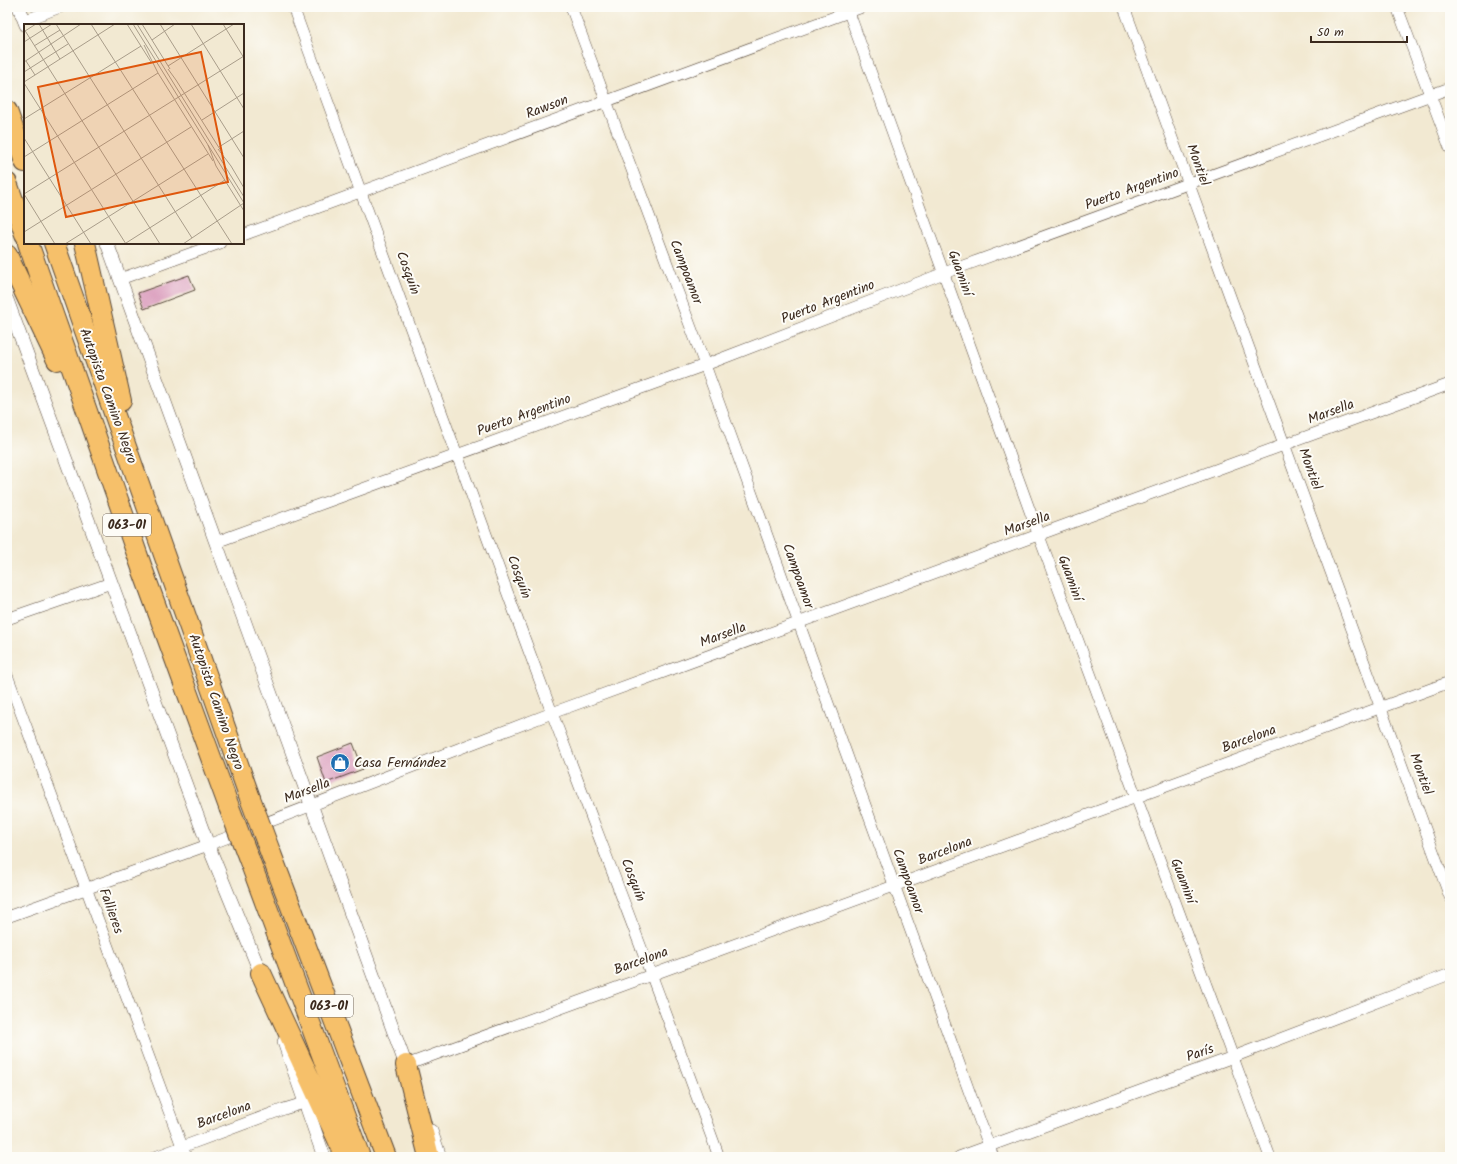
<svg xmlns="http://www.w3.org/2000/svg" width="1457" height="1164" font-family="Kalam,sans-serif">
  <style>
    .building { fill: #dca0bf }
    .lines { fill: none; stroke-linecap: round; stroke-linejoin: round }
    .minor-casing { stroke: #564739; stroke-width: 12 }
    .tertiary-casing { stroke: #564739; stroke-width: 14 }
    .motorway-casing { stroke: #564739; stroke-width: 22 }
    .minor { stroke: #fff; stroke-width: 11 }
    .tertiary { stroke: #fff; stroke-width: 13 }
    .motorway { stroke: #f6c06b; stroke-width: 20 }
    .motorway-bridge-casing { stroke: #564739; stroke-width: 22; stroke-linecap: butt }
    .motorway-bridge { stroke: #f6c06b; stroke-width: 20 }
    .labels { text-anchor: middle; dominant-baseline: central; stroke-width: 4; stroke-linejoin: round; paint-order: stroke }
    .shield { fill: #fdfcf7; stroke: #75695f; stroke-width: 1 }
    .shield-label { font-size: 13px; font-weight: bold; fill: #3b2a1e }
    .street-label { font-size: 14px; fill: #3b2a1e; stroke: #fdfcf7 }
    .poi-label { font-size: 14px; fill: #3b2a1e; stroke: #fdfcf7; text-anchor: start }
    .inset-road { fill: none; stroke: #a99d8a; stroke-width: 1 }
    .view { fill: #df570d; fill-opacity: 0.15; stroke: #df570d; stroke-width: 2 }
    .inset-edge { fill: none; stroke: #3b2a1e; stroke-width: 2 }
  </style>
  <rect width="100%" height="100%" fill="#fdfcf7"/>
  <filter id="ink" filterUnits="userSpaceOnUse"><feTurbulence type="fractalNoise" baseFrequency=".025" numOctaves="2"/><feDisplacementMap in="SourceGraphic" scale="8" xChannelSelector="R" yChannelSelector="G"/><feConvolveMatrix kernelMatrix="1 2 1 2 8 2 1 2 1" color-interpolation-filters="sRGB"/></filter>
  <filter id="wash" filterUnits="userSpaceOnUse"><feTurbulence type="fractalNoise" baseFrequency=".012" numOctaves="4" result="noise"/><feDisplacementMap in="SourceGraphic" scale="16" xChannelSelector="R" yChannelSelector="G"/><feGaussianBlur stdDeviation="0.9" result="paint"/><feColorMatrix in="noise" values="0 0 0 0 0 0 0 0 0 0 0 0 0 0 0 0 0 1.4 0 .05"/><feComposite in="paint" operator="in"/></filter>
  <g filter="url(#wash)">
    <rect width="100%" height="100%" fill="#f2e9d2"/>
    <g id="blocks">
      <!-- building -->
      <g class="building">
        <path d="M189,275L195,290L144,309L138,293Z"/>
        <path d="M353,743L363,769L326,783L317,757Z"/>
      </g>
    </g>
  </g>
  <g filter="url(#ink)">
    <use href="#blocks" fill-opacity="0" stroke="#564739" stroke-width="1"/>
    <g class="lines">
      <!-- minor casing -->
      <g class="minor-casing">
        <g id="minor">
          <path d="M293,7C381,241 464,478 552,713C608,861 665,1008 719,1157"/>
          <path d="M571,7L705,365L993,1157"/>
          <path d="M847,7L1039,536L1270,1157"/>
          <path d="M1124,7L1450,897"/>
          <path d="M1397,7L1450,148"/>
          <path d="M24,21L60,7"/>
          <path d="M243,235L862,7"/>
          <path d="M120,279L220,243"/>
          <path d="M216,542L705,365L944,273L1450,88"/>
          <path d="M7,619L111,583"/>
          <path d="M7,675L186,1157"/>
          <path d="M7,917L208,845L552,713L1450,384"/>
          <path d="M406,1065C753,935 1102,810 1450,682"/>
          <path d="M155,1157L284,1109L304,1103"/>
          <path d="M959,1157L1233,1057L1450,974"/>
        </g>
      </g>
      <!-- tertiary casing -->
      <g class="tertiary-casing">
        <g id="tertiary">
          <path d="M19,7L26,25"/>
          <path d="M107,243L408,1071"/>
          <path d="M7,300L208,845L263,979"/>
          <path d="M284,1042L324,1157"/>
          <path d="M431,1131L440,1157"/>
        </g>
      </g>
      <!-- motorway casing -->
      <g class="motorway-casing">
        <g id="motorway">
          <path d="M7,111L25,162"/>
          <path d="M7,183L25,234"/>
          <path d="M28,243L143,571L229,807"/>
          <path d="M54,243L250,798"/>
          <path d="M85,243L121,401"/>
          <path d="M7,255L57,360"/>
          <path d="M271,854L386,1157"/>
          <path d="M249,859L360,1157"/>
          <path d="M261,973L346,1157"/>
          <path d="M406,1065L429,1157"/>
        </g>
      </g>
      <!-- minor -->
      <use href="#minor" class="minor"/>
      <!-- tertiary -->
      <use href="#tertiary" class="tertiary"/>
      <!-- motorway -->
      <use href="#motorway" class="motorway"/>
      <!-- motorway-bridge casing -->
      <g class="motorway-bridge-casing">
        <g id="motorway-bridge">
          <path d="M250,798L271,854"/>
          <path d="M229,807L249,859"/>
        </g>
      </g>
      <!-- motorway-bridge -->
      <use href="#motorway-bridge" class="motorway-bridge"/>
    </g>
  </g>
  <!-- icons -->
  <defs>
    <g id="shop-disc" transform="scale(1)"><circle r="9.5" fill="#1f6fb2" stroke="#fdfcf7"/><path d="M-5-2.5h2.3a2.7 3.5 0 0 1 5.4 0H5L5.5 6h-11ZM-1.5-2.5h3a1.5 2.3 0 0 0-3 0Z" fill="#fff"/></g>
  </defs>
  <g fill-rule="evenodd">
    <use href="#shop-disc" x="340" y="763"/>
  </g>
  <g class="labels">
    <!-- shield labels -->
    <g class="shield">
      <rect x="103" y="514" width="48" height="22" rx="3"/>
      <rect x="305" y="995" width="48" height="22" rx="3"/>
    </g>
    <g class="shield-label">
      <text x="127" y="525">063-01</text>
      <text x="329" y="1006">063-01</text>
    </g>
    <!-- street labels -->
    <g class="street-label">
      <text transform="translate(547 107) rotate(-21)">Rawson</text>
      <text transform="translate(1198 165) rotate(70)">Montiel</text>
      <text transform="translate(1132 189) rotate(-20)">Puerto Argentino</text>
      <text transform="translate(686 272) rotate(69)">Campoamor</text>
      <text transform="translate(408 273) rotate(70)">Cosquín</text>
      <text transform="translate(960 273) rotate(70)">Guaminí</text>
      <text transform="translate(828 302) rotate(-21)">Puerto Argentino</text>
      <text transform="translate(108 396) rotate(70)">Autopista Camino Negro</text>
      <text transform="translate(1331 412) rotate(-20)">Marsella</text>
      <text transform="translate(524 415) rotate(-20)">Puerto Argentino</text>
      <text transform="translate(1310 469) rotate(70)">Montiel</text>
      <text transform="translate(1027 524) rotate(-20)">Marsella</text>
      <text transform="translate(798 576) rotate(70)">Campoamor</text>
      <text transform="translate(519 577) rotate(70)">Cosquín</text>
      <text transform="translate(1070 578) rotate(70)">Guaminí</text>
      <text transform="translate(723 635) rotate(-20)">Marsella</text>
      <text transform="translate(216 702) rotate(71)">Autopista Camino Negro</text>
      <text transform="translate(1249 739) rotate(-20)">Barcelona</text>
      <text transform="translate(1421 774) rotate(70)">Montiel</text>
      <text transform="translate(307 791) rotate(-21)">Marsella</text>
      <text transform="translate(945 851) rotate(-21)">Barcelona</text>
      <text transform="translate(633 880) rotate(69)">Cosquín</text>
      <text transform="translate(908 881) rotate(70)">Campoamor</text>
      <text transform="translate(1183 881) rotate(69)">Guaminí</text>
      <text transform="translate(111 911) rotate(70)">Fallieres</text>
      <text transform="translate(641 961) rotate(-20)">Barcelona</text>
      <text transform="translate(1200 1053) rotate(-20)">París</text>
      <text transform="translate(224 1115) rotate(-20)">Barcelona</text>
    </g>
    <!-- poi labels -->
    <g class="poi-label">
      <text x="354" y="763">Casa Fernández</text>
    </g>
  </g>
  <!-- overview -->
  <g transform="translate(24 24)">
    <rect width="220" height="220" fill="#f2e9d2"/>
    <path class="inset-road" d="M15,0L36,35M32,0L168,214M67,0L208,220M103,0L127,38M109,0L220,179M113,0L220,173M118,0L146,45M136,0L220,134M167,0L220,85M199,0L220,34M0,5L136,220M1,7L12,0M128,16L151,0M0,18L28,0M120,21L134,49M10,22L36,6M2,37L11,51M0,38L57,0M144,42L210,0M144,45L152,56M0,48L44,20M134,49L189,137M152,56L199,130M0,58L91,0M0,59L102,220M0,95L117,22M178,96L220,69M0,114L67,220M184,121L192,142M195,123L220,107M194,125L207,142M0,133L134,49M192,142L220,187M207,142L220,164M0,170L220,32M0,170L31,220M0,208L167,103M102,219L201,156M41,220L184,130M159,220L220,179"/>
    <path class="view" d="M177,28L204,158L42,193L14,63Z"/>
    <rect width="220" height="220" class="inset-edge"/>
  </g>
  <!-- margin -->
  <rect width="1457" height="1164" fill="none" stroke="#fdfcf7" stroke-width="24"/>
  <!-- scale -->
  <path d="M1311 36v6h96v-6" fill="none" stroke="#3b2a1e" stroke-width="2"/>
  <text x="1317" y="36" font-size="12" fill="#3b2a1e" stroke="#fdfcf7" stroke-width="3" paint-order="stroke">50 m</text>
</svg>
